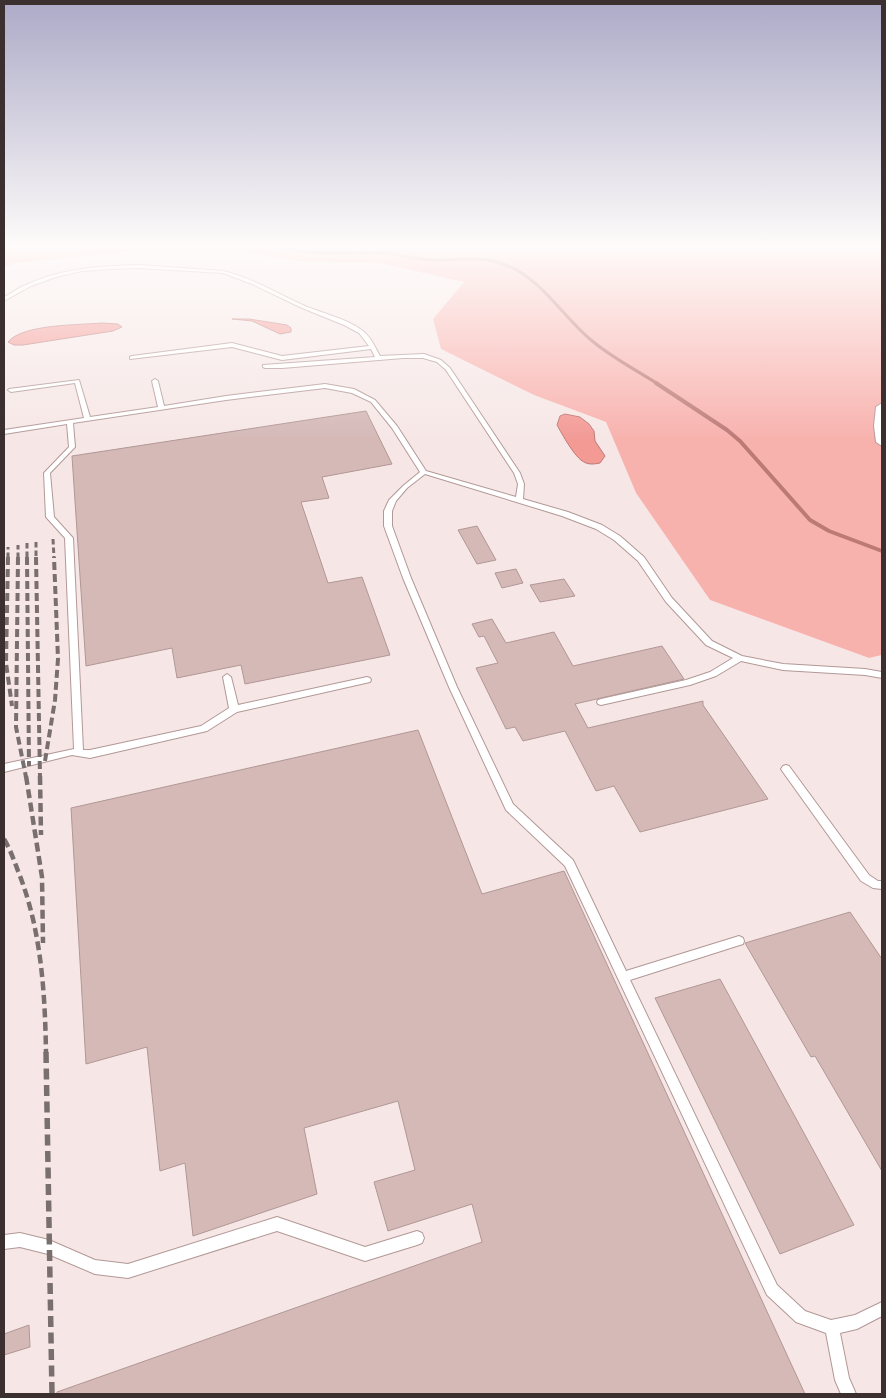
<svg xmlns="http://www.w3.org/2000/svg" width="886" height="1398" font-family="'DejaVu Sans',sans-serif">
  <style>
    .built { fill: #f6e7e6 }
    .green { fill: #f8b2ae }
    .water { fill: #f39a95; stroke: #bc7a76 }
    .lines { fill: none; stroke-linecap: round; stroke-linejoin: round }
    .stream-far1 { stroke: #bc7a76; stroke-width: 3 }
    .stream { stroke: #bc7a76; stroke-width: 4 }
    .building { fill: #d4b9b7; stroke: #b19795 }
    .lane-casing { stroke: #b29896; stroke-width: 2 }
    .street-casing { stroke: #b29896; stroke-width: 2 }
    .lane { fill: #fff; fill-rule: evenodd }
    .street { fill: #fff; fill-rule: evenodd }
    .rail-far3 { stroke: #796f6e; stroke-width: 3; stroke-dasharray: 5.5 3; stroke-linecap: butt }
    .rail-far2 { stroke: #796f6e; stroke-width: 4; stroke-dasharray: 8 4; stroke-linecap: butt }
    .rail-far1 { stroke: #796f6e; stroke-width: 4.5; stroke-dasharray: 9 4.5; stroke-linecap: butt }
    .rail { stroke: #796f6e; stroke-width: 5.5; stroke-dasharray: 11 5.5; stroke-linecap: butt }
  </style>
  <rect width="100%" height="100%" fill="#fcf6f5"/>
  <!-- built -->
  <path class="built" d="M191,245H210L296,261L379,263L464,282L433,319L441,349L534,395L606,422L636,493L710,600L869,658L882,655V1394H4V267L16,263Z"/>
  <!-- green -->
  <g class="green">
    <path d="M4,245H191L16,263L4,267Z"/>
    <path d="M210,245H882V655L869,658L710,600L636,493L606,422L534,395L441,349L433,319L464,282L379,263L296,261Z"/>
  </g>
  <!-- water -->
  <g class="water">
    <path d="M232,319H249L287,325L291,328V332L280,334L252,321Z"/>
    <path d="M102,323L118,324L122,327L113,331L23,345H14L8,342C22,324 80,325 102,323Z"/>
    <path d="M565,414L580,417L589,424L594,431L595,441L605,456L600,463C595,464 589,465 584,462C575,458 562,434 557,425L560,416Z"/>
  </g>
  <g class="lines">
    <!-- stream-far1 -->
    <path class="stream-far1" d="M274,245C310,257 346,251 383,253C401,254 418,260 435,260C458,260 481,256 503,264C542,278 561,315 591,340C611,357 636,370 658,384"/>
    <!-- stream -->
    <path class="stream" d="M656,383L727,430L740,441L810,520L829,531L882,551"/>
  </g>
  <!-- building -->
  <g class="building">
    <path d="M366,411L392,464L322,477L329,498L301,502L328,583L362,577L390,655L245,684L241,665L177,678L172,648L86,666L72,456Z"/>
    <path d="M477,526L496,560L477,564L458,530Z"/>
    <path d="M516,569L523,583L502,588L495,573Z"/>
    <path d="M564,579L575,596L540,602L530,585Z"/>
    <path d="M492,619L506,643L554,632L573,666L662,646L684,679L575,704L588,728L703,701V705L768,799L640,832L614,786L596,791L565,731L523,741L515,727L506,729L476,668L498,663L484,636L479,637L472,624Z"/>
    <path d="M418,730L482,894L564,871L805,1394H57V1392L482,1242L472,1204L388,1231L374,1182L415,1170L398,1101L304,1128L317,1194L193,1236L185,1163L160,1171L147,1047L86,1064L71,808Z"/>
    <path d="M850,912L882,959V1171L815,1056L811,1057L745,943Z"/>
    <path d="M720,979L854,1225L780,1254L655,998Z"/>
    <path d="M29,1325L30,1347L4,1355V1334Z"/>
  </g>
  <g class="lines">
    <!-- lane casing -->
    <g class="lane-casing">
      <g id="lane">
        <path d="M139,265L223,271C253,278 278,294 305,306C324,314 346,318 363,331C371,337 375,347 380,356L424,354L441,360L450,368L520,473L524,484L523,499L568,512L602,525L620,536L644,557L672,598L712,641L742,656L783,664L865,669L882,672V678L865,675L783,670L741,661L716,676L690,685L601,705L598,704L597,702L598,700L601,699L686,680L710,672L733,658L706,645L666,602L638,561L614,540L596,529L562,516L425,474L407,488L396,501L392,511V526L411,578L457,687L513,804L573,860L626,971L739,936L743,938L744,941L743,944L630,980L777,1285L805,1311L831,1320L855,1315L882,1302V1316L857,1329L840,1333L849,1378L856,1394H841L835,1380L826,1333L796,1322L767,1295L565,866L506,810L449,687L403,578L384,526V511L389,500L403,486L420,472L392,428L371,402L352,393L325,388L226,400L73,423L75,447L50,473L54,517L73,538L83,750H90L201,726L229,708L223,677L227,674L231,677L238,705L367,677L370,678L371,680L370,682L237,712L207,731L90,758L72,755L4,772V764L74,749L65,538L46,517L44,473L69,447L67,424L4,434V430L84,418L75,383L11,392L8,390L9,389L79,380L90,417L158,407L152,381L155,379L158,381L164,406L226,396L325,384L354,389L375,400L397,426L426,471L516,497L518,484L514,473L446,370L437,362L423,358H403L282,368H265L263,367V365L375,357L371,349L282,360L232,347L130,359V357L132,356L232,343L282,356L369,346L359,333L344,325L302,308L252,284L223,273L139,268L110,269L82,271L56,277L31,286L4,301V297C12,293 19,287 28,284C63,268 101,266 139,265Z"/>
        <path d="M786,765L789,766L869,875L878,881H882V889L873,888L861,881L783,772L781,769L783,766Z"/>
        <path d="M277,1217L365,1247L417,1231L422,1233L424,1238L422,1243L417,1245L365,1261L277,1231L128,1278L95,1274L48,1254L20,1247L4,1249V1235L20,1233L49,1240L95,1260L128,1264Z"/>
      </g>
    </g>
    <!-- street casing -->
    <g class="street-casing">
      <path id="street" d="M882,403V446L876,442L874,426L876,407Z"/>
    </g>
    <!-- lane -->
    <use href="#lane" class="lane"/>
    <!-- street -->
    <use href="#street" class="street"/>
    <!-- rail-far3 -->
    <g class="rail-far3">
      <path d="M53,539L54,558"/>
      <path d="M36,542V558"/>
      <path d="M27,543V558"/>
      <path d="M8,558V547"/>
      <path d="M18,558V545"/>
    </g>
    <!-- rail-far2 -->
    <g class="rail-far2">
      <path d="M8,557L6,663L12,706"/>
      <path d="M18,557L16,727L26,777"/>
      <path d="M27,557L29,766"/>
      <path d="M36,557L40,777"/>
      <path d="M45,761L55,700L58,659L54,557"/>
    </g>
    <!-- rail-far1 -->
    <g class="rail-far1">
      <path d="M26,776L42,877L43,943"/>
      <path d="M40,776L41,835"/>
      <path d="M4,839C10,849 14,860 18,871C41,928 45,991 46,1053"/>
    </g>
    <!-- rail -->
    <path class="rail" d="M46,1052L52,1394"/>
  </g>
  <!-- sky -->
  <linearGradient id="sky" x2="0" y2="1"><stop stop-color="#acaac7"/><stop offset="0.56" stop-color="#fefbfa"/><stop offset="1" stop-color="#fefbfa" stop-opacity="0"/></linearGradient>
  <rect width="886" height="440" fill="url(#sky)"/>
  <!-- border -->
  <rect width="886" height="1398" fill="none" stroke="#3b302f" stroke-width="10"/>
</svg>
